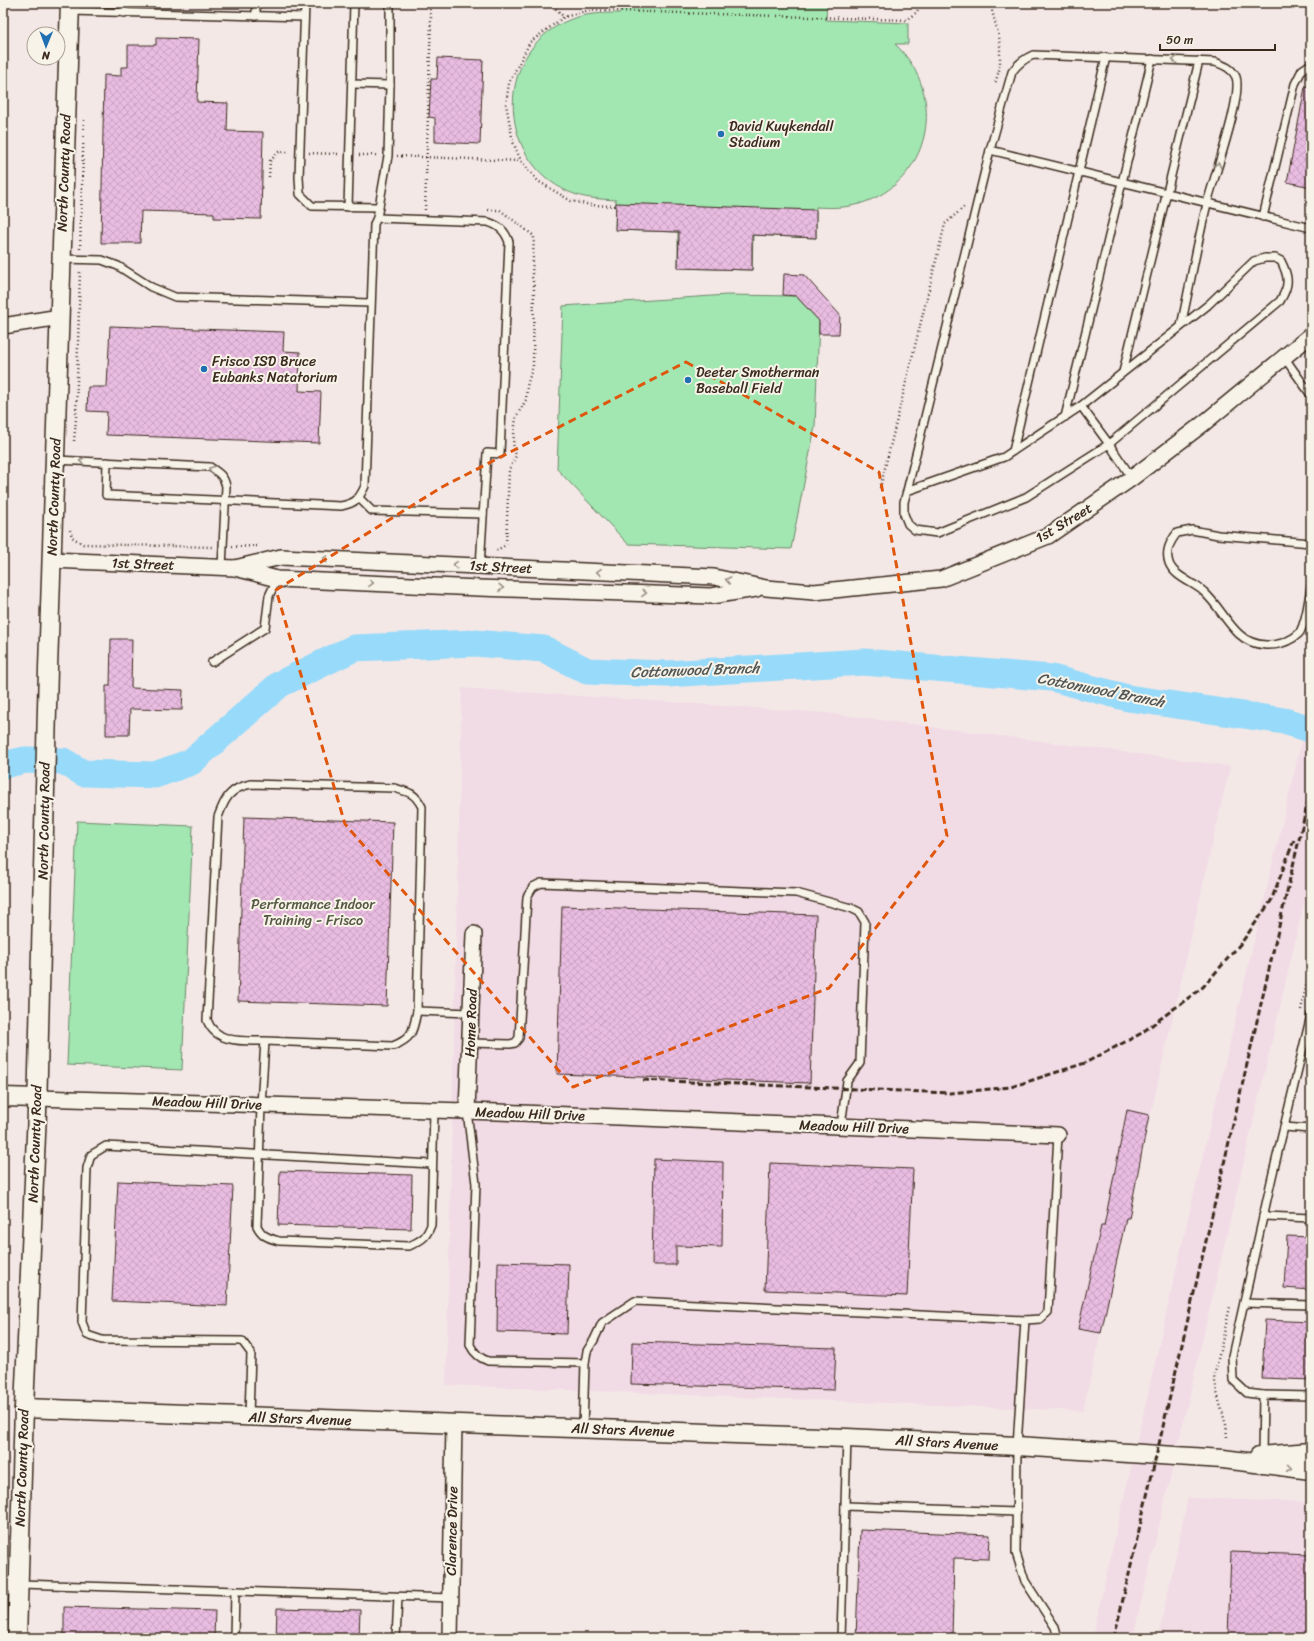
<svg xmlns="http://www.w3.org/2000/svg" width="1314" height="1641" font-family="Sriracha,sans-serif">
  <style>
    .built { fill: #f1dbe5 }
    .park { fill: #a2e6b2; stroke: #6e8868 }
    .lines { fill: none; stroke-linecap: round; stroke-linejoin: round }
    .river { stroke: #97daf9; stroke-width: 27 }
    .building { fill: url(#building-cross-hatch); stroke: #3b2a1e }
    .service-casing { stroke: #3b2a1e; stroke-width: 10 }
    .minor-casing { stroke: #3b2a1e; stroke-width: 18 }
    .tertiary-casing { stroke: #3b2a1e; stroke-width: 21 }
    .path { stroke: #3b2a1e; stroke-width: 2.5; stroke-dasharray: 1 3; stroke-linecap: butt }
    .service { stroke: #f7f3e8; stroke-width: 7 }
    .minor { stroke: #f7f3e8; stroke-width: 15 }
    .tertiary { stroke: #f7f3e8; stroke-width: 18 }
    .rail { stroke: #3b2a1e; stroke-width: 3; stroke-dasharray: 6 3; stroke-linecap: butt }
    .oneway { stroke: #998e83 }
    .marked { fill: none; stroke: #df570d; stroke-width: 3; stroke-dasharray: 8 5; stroke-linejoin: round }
    .poi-dot { fill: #1f6fb2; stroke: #f7f3e8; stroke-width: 1.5 }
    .labels { text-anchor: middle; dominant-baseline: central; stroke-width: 4; stroke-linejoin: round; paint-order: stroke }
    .poi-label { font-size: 14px; fill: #3b2a1e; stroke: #f7f3e8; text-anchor: start }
    .street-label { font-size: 14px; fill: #3b2a1e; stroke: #f7f3e8 }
    .park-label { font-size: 14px; fill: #555943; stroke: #f7f3e8 }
    .water-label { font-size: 15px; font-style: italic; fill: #525655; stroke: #f7f3e8 }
  </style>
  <defs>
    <pattern id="building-cross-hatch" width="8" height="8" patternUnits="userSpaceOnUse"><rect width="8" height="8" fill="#e9bce1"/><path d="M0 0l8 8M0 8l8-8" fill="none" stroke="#c9a2c1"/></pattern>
  </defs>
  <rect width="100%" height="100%" fill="#f4e8e7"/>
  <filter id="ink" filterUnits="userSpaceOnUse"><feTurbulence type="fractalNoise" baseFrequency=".025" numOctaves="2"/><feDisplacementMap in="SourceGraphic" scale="8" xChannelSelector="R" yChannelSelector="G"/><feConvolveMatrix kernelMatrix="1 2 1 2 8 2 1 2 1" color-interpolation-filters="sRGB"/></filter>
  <g filter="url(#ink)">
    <!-- built -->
    <g class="built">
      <path d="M462,688L826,713L1230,766L1083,1411L446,1385Z"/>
      <path d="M1311,702V873L1133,1638H1092L1189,1214Z"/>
      <path d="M1188,1498L1311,1502V1638H1158Z"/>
    </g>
    <!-- park -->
    <g class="park">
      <path d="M621,3H827L826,20L908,23V44H895C949,95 931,183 859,204C845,208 830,208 816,207V238L753,235L752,270L678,268V232L615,230L616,200C603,199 589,199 577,195C497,169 490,52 569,20C586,13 602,13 620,13Z"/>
      <path d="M727,295L796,296L819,321L815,427L791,549L628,544L557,469L563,306Z"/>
      <path d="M77,821L193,826L182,1070L67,1065Z"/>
    </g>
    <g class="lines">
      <!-- river -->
      <path class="river" d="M3,765L25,760L63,761L83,773L155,775L191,762L280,684L354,648L475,643L544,649L587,671L666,674L864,662L1052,678L1128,698L1284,721L1311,729"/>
    </g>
    <!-- building -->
    <g class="building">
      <path d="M156,38L199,39L197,102L228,103L227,131L263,132L261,219L214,218V213L141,211L140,243H101L104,75L121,76V67H128V45H156Z"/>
      <path d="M438,58L483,60L480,144L435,142V118L429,117L431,79H437Z"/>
      <path d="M1305,87L1311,88V187L1287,182Z"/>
      <path d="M616,203L816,210V238L752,235V270L678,268L679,232L615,230Z"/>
      <path d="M784,274L804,275L840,315L839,334H819V321L796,296L783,295Z"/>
      <path d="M110,326L284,332L283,351L300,352L299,391L321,392L319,443L106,435L107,412L87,411L88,387H107Z"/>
      <path d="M111,639H132L131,688L183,690L182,710L130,709L129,735H106V686H110Z"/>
      <path d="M244,817L393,822L387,1006L238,1001Z"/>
      <path d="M562,906L816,915L810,1083L557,1074Z"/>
      <path d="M1127,1110L1149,1115L1129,1218H1126L1101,1333L1078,1329L1101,1226H1104Z"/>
      <path d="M654,1159L723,1162L722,1247L676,1246V1265H652Z"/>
      <path d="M770,1163L913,1169L907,1296L765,1290Z"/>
      <path d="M280,1171L412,1175L411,1229L278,1225Z"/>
      <path d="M118,1181L233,1186L227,1306L112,1301Z"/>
      <path d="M1287,1236L1311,1237V1290L1284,1288Z"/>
      <path d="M498,1262L569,1264L567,1334L497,1332Z"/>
      <path d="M1265,1320L1311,1322V1380L1262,1378Z"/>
      <path d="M632,1342L836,1348L834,1390L631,1384Z"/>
      <path d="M860,1530L990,1535L989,1559L954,1558L952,1638H856Z"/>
      <path d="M1231,1552L1311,1555V1638H1228Z"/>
      <path d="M64,1607L215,1611L214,1638H64Z"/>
      <path d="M277,1608L360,1610L359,1638H276Z"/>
    </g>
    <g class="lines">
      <!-- service casing -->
      <g class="service-casing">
        <g id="service">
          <path d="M305,3L299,177L300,194L312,206L379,207"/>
          <path d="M70,11L304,17"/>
          <path d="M124,13V3"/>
          <path d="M256,16V3"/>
          <path d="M352,84L390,85"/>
          <path d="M990,150L1311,228"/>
          <path d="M348,207L354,3"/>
          <path d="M1263,217L1295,84L1302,70L1311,64"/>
          <path d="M377,218L488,222C500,226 505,231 509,242L500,454L487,453L480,566"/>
          <path d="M62,259L102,260L118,266L151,287L175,297L370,303"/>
          <path d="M1284,357L1311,395"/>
          <path d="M1123,372L1199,61"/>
          <path d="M1081,406L1109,444L1132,478"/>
          <path d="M1065,417L1152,59"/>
          <path d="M1013,451L1106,57"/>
          <path d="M55,460L210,467C219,473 224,476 226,486L222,567"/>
          <path d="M107,462L106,495L341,506C356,503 359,499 365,486L374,224L377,218L388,156L390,85V3"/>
          <path d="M907,491L1004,457L1081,406L1208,305L1254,261L1265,258H1275L1281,261C1289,277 1290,285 1280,301L1109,444L1026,497L937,533L915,530L908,524L904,514V502L907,491L990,150L1012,72C1018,63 1024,59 1033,55L1215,62C1223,65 1232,68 1236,77C1243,97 1213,179 1207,204C1197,244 1190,285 1181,326"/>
          <path d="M359,498L372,511L483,514"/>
          <path d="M1311,543L1218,535L1192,530L1177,533C1170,542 1165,551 1169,563C1174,577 1195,583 1204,592C1218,605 1226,622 1239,634C1254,648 1277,648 1293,638C1296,636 1298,635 1300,632C1307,619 1308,602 1311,587"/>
          <path d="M212,662L265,628L269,596L277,579"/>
          <path d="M417,1011L471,1013"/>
          <path d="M265,1041L393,1046C413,1038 413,1031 417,1011L422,807C415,793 409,792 394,788L251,784C230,788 225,798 218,817L207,1020C216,1044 244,1041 265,1041L261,1105L257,1226C262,1236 268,1238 279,1241L409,1246C422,1240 426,1238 431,1225L434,1110"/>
          <path d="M470,1043L510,1044L515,1043L519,1038L527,897L533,887L541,883L796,893L851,908L859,912L865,922L860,1063L847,1081L841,1126"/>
          <path d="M467,1111L476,1184L470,1345C474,1353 479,1358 488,1361L585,1363"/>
          <path d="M1284,1127L1311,1129"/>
          <path d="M1058,1135L1048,1312L1040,1319L1025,1320L1017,1446L1016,1553L1025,1581L1055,1627L1058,1638"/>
          <path d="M1263,1216L1311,1218"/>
          <path d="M1244,1303L1311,1305"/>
          <path d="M1263,1395L1247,1393L1233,1380L1232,1356L1272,1177L1311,1015"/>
          <path d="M249,1416L251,1353L242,1341L102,1340L87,1335L82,1322L87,1168L91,1155L106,1146L432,1164"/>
          <path d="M583,1429L585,1363L587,1351L594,1340L602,1323L635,1301L1025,1320"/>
          <path d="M1262,1455L1263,1395L1311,1396"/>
          <path d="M845,1506L1017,1512"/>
          <path d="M20,1584L451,1598"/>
          <path d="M234,1638L235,1592"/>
          <path d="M396,1638L398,1597"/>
          <path d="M841,1638L847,1438"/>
        </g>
      </g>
      <!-- minor casing -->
      <g class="minor-casing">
        <g id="minor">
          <path d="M3,326L60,317"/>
          <path d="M52,560L235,568L277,579L479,588L711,596L756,589"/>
          <path d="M235,568L281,557L714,577L766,588L814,592L941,579L1048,536L1132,478L1204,423L1311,335"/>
          <path d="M37,1098L498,1112L1058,1135"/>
          <path d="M467,1111L474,934"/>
          <path d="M3,1584H19"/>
          <path d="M450,1638L454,1424"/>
        </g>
      </g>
      <!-- tertiary casing -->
      <g class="tertiary-casing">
        <g id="tertiary">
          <path d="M3,1097L37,1098"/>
          <path d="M24,1408L847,1438L1017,1446L1223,1459L1311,1470"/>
          <path d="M1259,1456L1311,1452"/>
          <path d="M17,1638L24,1408L37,1112L48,668L70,3"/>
        </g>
      </g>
      <!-- path -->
      <g class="path">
        <path d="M550,3L564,17"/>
        <path d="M990,3L1000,41V67L995,84"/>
        <path d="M309,153L340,154"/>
        <path d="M359,155H378"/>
        <path d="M397,156L521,161"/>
        <path d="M269,177L270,161L279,152H290"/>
        <path d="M615,206L591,205L571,201L538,181L521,161L513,142L506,104L509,83L530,42L564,17L590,10L906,20L917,12L920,3"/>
        <path d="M425,210L431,17L429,3"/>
        <path d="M488,210H500L534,236L532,277L534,286L533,366L527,386L526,400L516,417L513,444L516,456L509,470L506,545L497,550L494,551"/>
        <path d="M80,249L84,120"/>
        <path d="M74,441L76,419L80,270"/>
        <path d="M880,488L945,224L964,207"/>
        <path d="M70,530L72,537L83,544L213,547"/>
        <path d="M232,547L257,546"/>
        <path d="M1301,1010L1311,963"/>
        <path d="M1227,1437L1226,1425L1218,1397L1214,1377L1230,1307"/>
      </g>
      <!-- service -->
      <use href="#service" class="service"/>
      <!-- minor -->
      <use href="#minor" class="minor"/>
      <!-- tertiary -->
      <use href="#tertiary" class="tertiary"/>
      <!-- rail -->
      <g class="rail">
        <path d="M643,1080L950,1093L1011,1087L1085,1063L1140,1034L1203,987L1242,942L1271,901L1294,840"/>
        <path d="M1114,1638L1311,788"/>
      </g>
    </g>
    <!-- one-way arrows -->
    <defs><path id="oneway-chevron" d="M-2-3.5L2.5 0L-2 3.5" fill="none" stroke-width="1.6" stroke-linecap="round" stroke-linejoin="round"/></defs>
    <g class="oneway">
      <use href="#oneway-chevron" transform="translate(1175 60) rotate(-177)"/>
      <use href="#oneway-chevron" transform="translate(1218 165) rotate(-74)"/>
      <use href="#oneway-chevron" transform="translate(82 461) rotate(-177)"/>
      <use href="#oneway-chevron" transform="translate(211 469) rotate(-160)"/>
      <use href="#oneway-chevron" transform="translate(325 559) rotate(-177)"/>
      <use href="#oneway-chevron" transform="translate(455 565) rotate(-177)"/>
      <use href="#oneway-chevron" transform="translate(599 572) rotate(-177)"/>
      <use href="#oneway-chevron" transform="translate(728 580) rotate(-169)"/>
      <use href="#oneway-chevron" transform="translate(371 583) rotate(2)"/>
      <use href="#oneway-chevron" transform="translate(501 588) rotate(2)"/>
      <use href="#oneway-chevron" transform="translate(644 593) rotate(2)"/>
      <use href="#oneway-chevron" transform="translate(1289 1468) rotate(7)"/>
    </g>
  </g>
  <!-- marked area -->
  <path class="marked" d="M686,362L879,472L947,836L829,988L573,1087L345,824L276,590L442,487Z"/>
  <!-- markers -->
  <g class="poi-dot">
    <circle cx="721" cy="134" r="4"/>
    <circle cx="204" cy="369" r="4"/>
    <circle cx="688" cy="380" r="4"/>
  </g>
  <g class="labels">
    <!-- poi labels -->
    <g class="poi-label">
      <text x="729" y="126">David Kuykendall<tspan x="729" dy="16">Stadium</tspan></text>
      <text x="212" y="361">Frisco ISD Bruce<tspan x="212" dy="16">Eubanks Natatorium</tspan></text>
      <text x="696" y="372">Deeter Smotherman<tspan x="696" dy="16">Baseball Field</tspan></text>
    </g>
    <!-- street labels -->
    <g class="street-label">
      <text transform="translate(64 173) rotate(-88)">North County Road</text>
      <text transform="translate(54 497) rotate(-88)">North County Road</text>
      <text transform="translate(1064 523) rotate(-31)">1st Street</text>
      <text transform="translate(143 564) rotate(2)">1st Street</text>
      <text transform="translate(501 567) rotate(3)">1st Street</text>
      <text transform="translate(44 821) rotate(-89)">North County Road</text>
      <text transform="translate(471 1023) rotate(-88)">Home Road</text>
      <text transform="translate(207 1103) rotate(2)">Meadow Hill Drive</text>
      <text transform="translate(530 1114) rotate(2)">Meadow Hill Drive</text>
      <text transform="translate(854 1127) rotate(2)">Meadow Hill Drive</text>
      <text transform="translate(35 1144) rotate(-88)">North County Road</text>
      <text transform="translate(300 1419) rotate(2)">All Stars Avenue</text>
      <text transform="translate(623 1430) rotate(2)">All Stars Avenue</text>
      <text transform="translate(947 1443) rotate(3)">All Stars Avenue</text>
      <text transform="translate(22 1468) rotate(-88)">North County Road</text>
      <text transform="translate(452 1531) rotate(-89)">Clarence Drive</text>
    </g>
    <!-- park labels -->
    <g class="park-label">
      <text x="313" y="904">Performance Indoor<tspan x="313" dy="16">Training - Frisco</tspan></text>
    </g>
    <!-- water labels -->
    <g class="water-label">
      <text transform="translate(695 670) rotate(-2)">Cottonwood Branch</text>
      <text transform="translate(1101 690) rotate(11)">Cottonwood Branch</text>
    </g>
  </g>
  <!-- margin -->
  <rect width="1314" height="1641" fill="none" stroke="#f7f3e8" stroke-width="16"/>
  <rect x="8" y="8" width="1298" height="1625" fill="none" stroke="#3b2a1e" stroke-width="1.5" filter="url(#ink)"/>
  <!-- north arrow -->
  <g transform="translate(46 46) rotate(181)"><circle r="19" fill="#f7f3e8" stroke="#aca397"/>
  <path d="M0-3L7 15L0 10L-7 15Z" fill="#1f6fb2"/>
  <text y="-6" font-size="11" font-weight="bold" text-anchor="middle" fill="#3b2a1e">N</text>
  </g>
  <!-- scale -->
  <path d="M1160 44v6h115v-6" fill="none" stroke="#3b2a1e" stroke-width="2"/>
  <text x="1166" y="44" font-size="12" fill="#3b2a1e" stroke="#f7f3e8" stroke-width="3" paint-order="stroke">50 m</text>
</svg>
